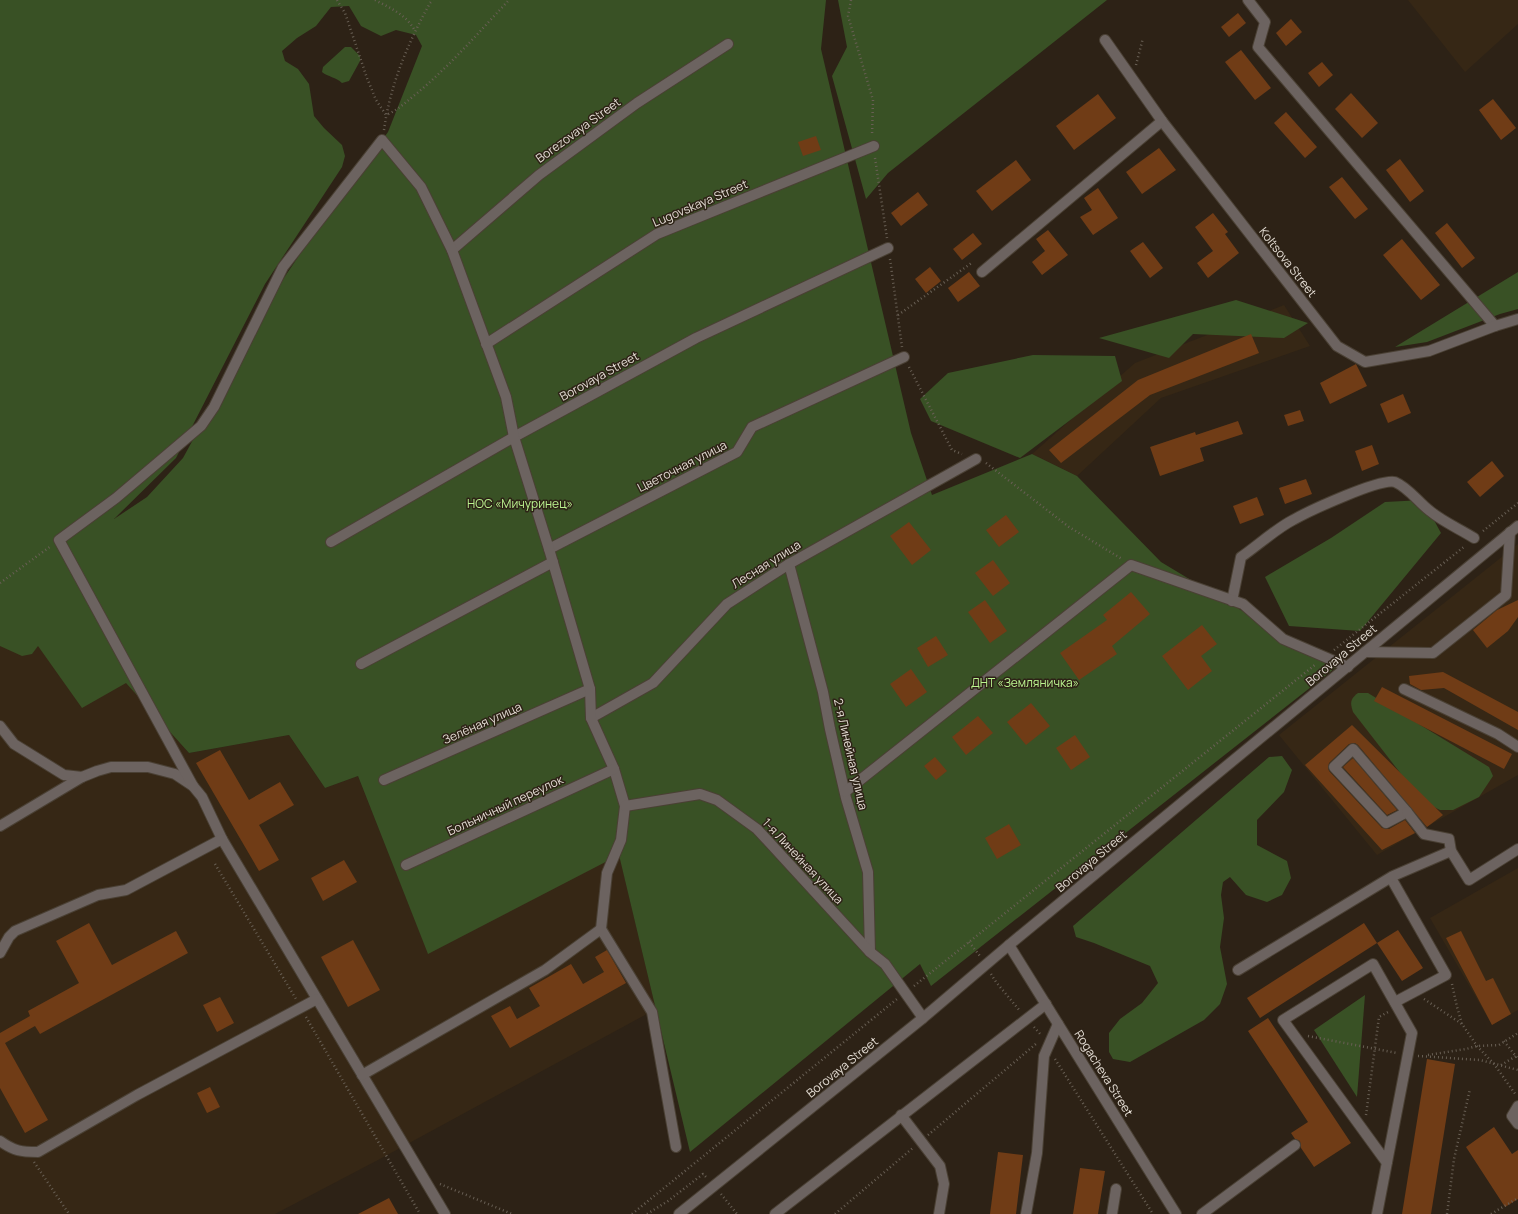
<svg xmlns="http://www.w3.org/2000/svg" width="1518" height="1214" font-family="Manrope,sans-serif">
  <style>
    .built { fill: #362715 }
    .green { fill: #395125; fill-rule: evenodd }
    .building { fill: #703c16 }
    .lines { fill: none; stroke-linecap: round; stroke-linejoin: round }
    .minor-casing { stroke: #4a4034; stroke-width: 12 }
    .path { stroke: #685f54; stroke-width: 2.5; stroke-dasharray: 1 3; stroke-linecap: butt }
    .minor { stroke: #6c6360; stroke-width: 10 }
    .labels { text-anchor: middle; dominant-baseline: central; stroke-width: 3; stroke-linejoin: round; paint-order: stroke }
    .street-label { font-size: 12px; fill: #e3dcd3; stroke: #2d2216 }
    .park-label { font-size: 12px; fill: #bbf490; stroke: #2d2216 }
  </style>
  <rect width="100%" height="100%" fill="#2d2216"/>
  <!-- built -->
  <g class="built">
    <path d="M1408,0H1518V24L1465,72Z"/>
    <path d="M1284,305L1310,346L1161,398L1077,476L1032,454L1135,363Z"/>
    <path d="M1518,544V775L1377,855L1279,735Z"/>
    <path d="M0,595L126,682L189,753L289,735L325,788L358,776L428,953L619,854L656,1009L378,1160L275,1214H0Z"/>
    <path d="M1518,868V1010L1492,1025L1430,918Z"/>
  </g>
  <!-- green -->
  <g class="green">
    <path d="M0,0H826L821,49L911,433L932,495L1032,454L1077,476L1161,562L1304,648L1339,665L931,986L920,964L690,1152L619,855L428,954L358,776L325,788L289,735L189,753L126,683L82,708L38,646L32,654L22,656L0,646ZM349,6L361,26L381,36L396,30L416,35L422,46L388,132L317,229L269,300L183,458L147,497L114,519L176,458L265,284L342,167L345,156L342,145L324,128L314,116L309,84L298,69L285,61L282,51L297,38L316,26L331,7Z"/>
    <path d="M838,0H1107L888,173L866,199L832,76L847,47Z"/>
    <path d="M345,47H351L360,56V61L349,81L342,83C336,77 328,77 322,72L323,67Z"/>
    <path d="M1518,272V309L1500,314L1427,342L1395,347Z"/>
    <path d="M1236,300L1308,323L1284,338L1193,334L1169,358L1099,338Z"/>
    <path d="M1033,355L1115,356L1122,381L1020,458L931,421L920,399L948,373Z"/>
    <path d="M1423,500L1441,533L1360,631L1289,626L1265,577L1331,538L1385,502Z"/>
    <path d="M1358,693H1368L1489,767L1493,776L1479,797L1453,810H1440L1422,801L1353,712C1350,703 1350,699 1358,693Z"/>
    <path d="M1282,756L1292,770L1284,792L1257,820V845L1287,861L1291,878L1282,895L1267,902L1246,895L1230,877L1223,882L1221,895L1224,918L1220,947L1227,984L1220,1004L1204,1020L1130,1062L1113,1059L1109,1052V1033L1120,1019L1142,1003L1158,983L1150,966L1094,943L1076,937L1073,926L1269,757Z"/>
    <path d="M1365,995L1357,1097L1314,1030Z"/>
  </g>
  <!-- building -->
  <g class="building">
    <path d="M1238,13L1246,23L1229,37L1221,27Z"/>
    <path d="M1291,19L1302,32L1286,46L1276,33Z"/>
    <path d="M1241,50L1271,88L1255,100L1225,62Z"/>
    <path d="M1322,62L1333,75L1319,87L1308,73Z"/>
    <path d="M1351,93L1378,123L1362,138L1335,109Z"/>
    <path d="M1098,94L1116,118L1074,150L1056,126Z"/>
    <path d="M1493,99L1516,128L1501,140L1479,110Z"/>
    <path d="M1286,112L1317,147L1305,158L1274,123Z"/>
    <path d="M816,136L821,150L803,156L798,142Z"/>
    <path d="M1159,148L1176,170L1142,194L1126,172Z"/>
    <path d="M1400,159L1424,191L1410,202L1386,170Z"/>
    <path d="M1016,160L1031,180L992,211L976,191Z"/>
    <path d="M1342,177L1368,209L1355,219L1329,187Z"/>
    <path d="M1098,188L1118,218L1093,235L1080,217L1092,210L1084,198Z"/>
    <path d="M918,192L928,205L901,226L891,213Z"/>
    <path d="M1213,213L1228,232L1225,234L1239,253L1208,278L1197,263L1213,251L1195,227Z"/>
    <path d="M1447,223L1475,258L1462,268L1435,233Z"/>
    <path d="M1048,230L1068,255L1042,275L1032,262L1045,251L1036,239Z"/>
    <path d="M973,233L982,244L962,260L953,249Z"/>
    <path d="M1402,239L1440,285L1421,300L1383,255Z"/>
    <path d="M1143,242L1163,268L1150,278L1130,251Z"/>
    <path d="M930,267L941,281L926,293L915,279Z"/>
    <path d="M969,272L980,286L958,302L948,288Z"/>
    <path d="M1251,334L1259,353L1150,395L1061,463L1049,450L1138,380Z"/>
    <path d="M1356,364L1367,386L1330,404L1320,383Z"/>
    <path d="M1403,394L1411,413L1388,423L1380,404Z"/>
    <path d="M1300,410L1304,421L1288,426L1284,415Z"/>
    <path d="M1238,421L1243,434L1200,448L1204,461L1160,476L1150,447L1195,432L1196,435Z"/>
    <path d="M1372,445L1379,464L1362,471L1355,451Z"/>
    <path d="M1492,461L1504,476L1480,497L1467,482Z"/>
    <path d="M1306,479L1312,494L1285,504L1279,488Z"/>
    <path d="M1257,497L1264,515L1240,524L1233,506Z"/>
    <path d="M1006,515L1019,532L999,547L986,530Z"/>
    <path d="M909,522L931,550L912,565L890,536Z"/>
    <path d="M993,560L1010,583L993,596L975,573Z"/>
    <path d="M1131,592L1150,614L1112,646L1117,654L1079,680L1060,653L1107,620L1103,615Z"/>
    <path d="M985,600L1007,631L990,643L968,612Z"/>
    <path d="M1518,600V617L1508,631L1487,648L1473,630L1497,610Z"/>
    <path d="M1202,625L1217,644L1201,656L1212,671L1188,690L1162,656Z"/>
    <path d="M936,636L948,655L928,667L917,648Z"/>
    <path d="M911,669L927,692L906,707L890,684Z"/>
    <path d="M1443,672L1518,712V730L1444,688L1421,690L1410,684L1409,676Z"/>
    <path d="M1382,687L1512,754L1504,769L1374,701Z"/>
    <path d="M1031,703L1050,726L1026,745L1007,722Z"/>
    <path d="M978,716L993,733L966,755L952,737Z"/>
    <path d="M1352,725L1443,815L1427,827L1358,745L1355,743L1349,744L1329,763L1328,768L1329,771L1382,828L1389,829L1405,820L1415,833L1382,850L1305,765Z"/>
    <path d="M1075,735L1090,757L1071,770L1056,748Z"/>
    <path d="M220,750L249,800L280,782L294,805L259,825L279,860L259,871L196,763Z"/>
    <path d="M935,757L947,771L936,780L924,766Z"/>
    <path d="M1353,758L1397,810L1387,815L1343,767Z"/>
    <path d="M1009,824L1021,845L997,859L985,838Z"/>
    <path d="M344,860L357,882L323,901L311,878Z"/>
    <path d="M89,923L112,965L176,931L188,953L40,1034L35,1026L5,1043L48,1120L25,1133L0,1088V1033L30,1016L28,1011L79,983L56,941Z"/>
    <path d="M1364,923L1377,943L1260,1018L1247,998Z"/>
    <path d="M1398,930L1423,968L1402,981L1377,943Z"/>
    <path d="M1461,931L1486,981L1493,978L1511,1014L1492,1025L1446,938Z"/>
    <path d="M353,940L380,990L348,1007L321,957Z"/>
    <path d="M607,950L626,983L510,1048L491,1016L510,1006L517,1019L540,1006L529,988L571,964L583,984L604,972L595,957Z"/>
    <path d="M220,997L234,1023L217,1032L203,1005Z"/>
    <path d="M1268,1018L1351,1143L1314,1167L1301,1148L1300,1141L1295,1139L1291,1133L1308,1122L1248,1031Z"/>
    <path d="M1427,1059L1455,1064L1431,1214H1402Z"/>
    <path d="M210,1087L220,1107L207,1113L197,1093Z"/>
    <path d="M1494,1127L1512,1154L1518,1150V1199L1505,1207L1466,1147Z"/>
    <path d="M998,1152L1023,1155L1016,1214H990Z"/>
    <path d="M1080,1168L1105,1171L1098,1214H1073Z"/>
    <path d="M389,1198L398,1214H358Z"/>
  </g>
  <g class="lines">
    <!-- minor casing -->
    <g class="minor-casing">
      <g id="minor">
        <path d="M1248,0L1265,22L1258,47L1495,326"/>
        <path d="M1105,40L1162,121L1337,346L1365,362L1429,351L1495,326L1518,319"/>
        <path d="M452,250L539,175L637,103L728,44"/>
        <path d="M982,272L1162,121"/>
        <path d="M486,344L657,234L874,146"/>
        <path d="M331,542L514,437L696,338L888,248"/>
        <path d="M549,549L737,452L752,427L904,357"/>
        <path d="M789,564L823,692L830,729L846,798L868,872L870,952"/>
        <path d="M1232,601L1241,557C1257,546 1277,528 1293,520C1309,511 1380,478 1395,482C1409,488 1418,502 1430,511C1443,522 1460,529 1474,538"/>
        <path d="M1365,652L1433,653L1506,595L1510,532"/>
        <path d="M361,664L553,562"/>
        <path d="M1404,689L1498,734L1518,747"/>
        <path d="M591,718L653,683L727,604L789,564L976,459"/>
        <path d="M0,726L14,744L64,775L82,777L97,771L111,767H148L175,774L193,786L202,797L222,839"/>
        <path d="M1353,749L1407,812L1386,823L1334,767Z"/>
        <path d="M384,780L590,689"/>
        <path d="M193,786L59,540L116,498L201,426L214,407L283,267L382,140L421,187L452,250L506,397L514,437L549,549L590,689L591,718L614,769L625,806L621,840L607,873L601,929"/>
        <path d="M845,792L1131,565L1243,604L1283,639L1348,667"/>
        <path d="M625,806L700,794L717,800L757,829L870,952L885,964L923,1018"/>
        <path d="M1407,812L1424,834L1449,839L1451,851L1469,880L1518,849"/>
        <path d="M0,826L82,777"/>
        <path d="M406,865L614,769"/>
        <path d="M1391,878L1446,975L1395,1002"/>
        <path d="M1009,945L1176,1214"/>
        <path d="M0,953L9,937L15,931L98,895L126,890L222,839L445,1214"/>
        <path d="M1238,970L1393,876L1451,851"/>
        <path d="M362,1075L545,970L601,929L652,1012L676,1147"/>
        <path d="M1518,1106L1512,1116L1518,1124"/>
        <path d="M901,1115L940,1166L944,1184L939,1214"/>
        <path d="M0,1141C14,1151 21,1152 38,1152L137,1095L317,999"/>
        <path d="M679,1214L923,1018L1009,945L1518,526"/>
        <path d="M775,1214L1046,1004"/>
        <path d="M1026,1214L1037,1153L1044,1056L1058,1024"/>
        <path d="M1112,1214L1116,1189"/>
        <path d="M1202,1214L1295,1145"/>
        <path d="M1377,1214L1412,1033L1373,964L1283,1020L1387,1163"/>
      </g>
    </g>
    <!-- path -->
    <g class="path">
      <path d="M337,0L345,13L367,78L376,100L386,115C398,110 406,102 416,94C450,66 479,32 509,0"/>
      <path d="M375,0C390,8 407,15 415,31"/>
      <path d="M851,0L848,16L873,100L872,135"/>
      <path d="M1136,65L1143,38"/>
      <path d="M384,130C390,85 408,43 430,3L433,0"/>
      <path d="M875,158L887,238"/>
      <path d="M890,259L902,347"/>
      <path d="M898,315L973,262"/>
      <path d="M909,367L952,450L962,454"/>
      <path d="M986,463L1069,527L1122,559"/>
      <path d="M1483,531L1518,503"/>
      <path d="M0,583L51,546"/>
      <path d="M1334,650L1465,546"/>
      <path d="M215,864L296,999"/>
      <path d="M969,942L980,956"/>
      <path d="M991,974L996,982L1020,1011"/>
      <path d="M1452,984L1457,1007L1462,1024"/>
      <path d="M914,986L1316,664"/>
      <path d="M1424,999L1462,1024L1477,1046L1494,1064L1516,1095"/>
      <path d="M306,1017L420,1214"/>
      <path d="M1034,1027L1041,1035"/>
      <path d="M1308,1036L1397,1053"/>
      <path d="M1504,1041L1518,1059"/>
      <path d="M1428,1055L1466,1049L1477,1046L1499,1045L1518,1033"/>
      <path d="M1418,1056L1480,1060L1518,1070"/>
      <path d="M1055,1059L1153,1214"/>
      <path d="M1501,1065L1518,1055"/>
      <path d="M1366,1115L1379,1017L1388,1012"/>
      <path d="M928,1135L1037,1043"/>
      <path d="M34,1162L69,1214"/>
      <path d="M440,1184L512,1214"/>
      <path d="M721,1194L737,1214"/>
      <path d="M632,1214L897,999"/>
      <path d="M647,1214L668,1201L703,1174L707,1178"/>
      <path d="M835,1214L914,1147"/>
      <path d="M1447,1214L1454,1159L1470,1089"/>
      <path d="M1491,1214L1518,1198"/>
    </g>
    <!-- minor -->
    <use href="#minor" class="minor"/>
  </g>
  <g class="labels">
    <!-- street labels -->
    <g class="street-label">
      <text transform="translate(578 130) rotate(-36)">Borezovaya Street</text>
      <text transform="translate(700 203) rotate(-23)">Lugovskaya Street</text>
      <text transform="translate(1288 262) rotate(52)">Koltsova Street</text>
      <text transform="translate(599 376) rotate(-29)">Borovaya Street</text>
      <text transform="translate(682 466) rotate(-27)">Цветочная улица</text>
      <text transform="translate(766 564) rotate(-32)">Лесная улица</text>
      <text transform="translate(1341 655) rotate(-40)">Borovaya Street</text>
      <text transform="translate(482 723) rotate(-24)">Зелёная улица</text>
      <text transform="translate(851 754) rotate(77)">2-я Линейная улица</text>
      <text transform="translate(505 805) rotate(-25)">Больничный переулок</text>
      <text transform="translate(803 861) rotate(47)">1-я Линейная улица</text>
      <text transform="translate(1091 861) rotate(-40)">Borovaya Street</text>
      <text transform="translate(842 1067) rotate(-39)">Borovaya Street</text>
      <text transform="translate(1104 1073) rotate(58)">Rogacheva Street</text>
    </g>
    <!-- park labels -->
    <g class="park-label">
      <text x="520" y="503">НОС «Мичуринец»</text>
      <text x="1025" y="682">ДНТ «Земляничка»</text>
    </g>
  </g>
</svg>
